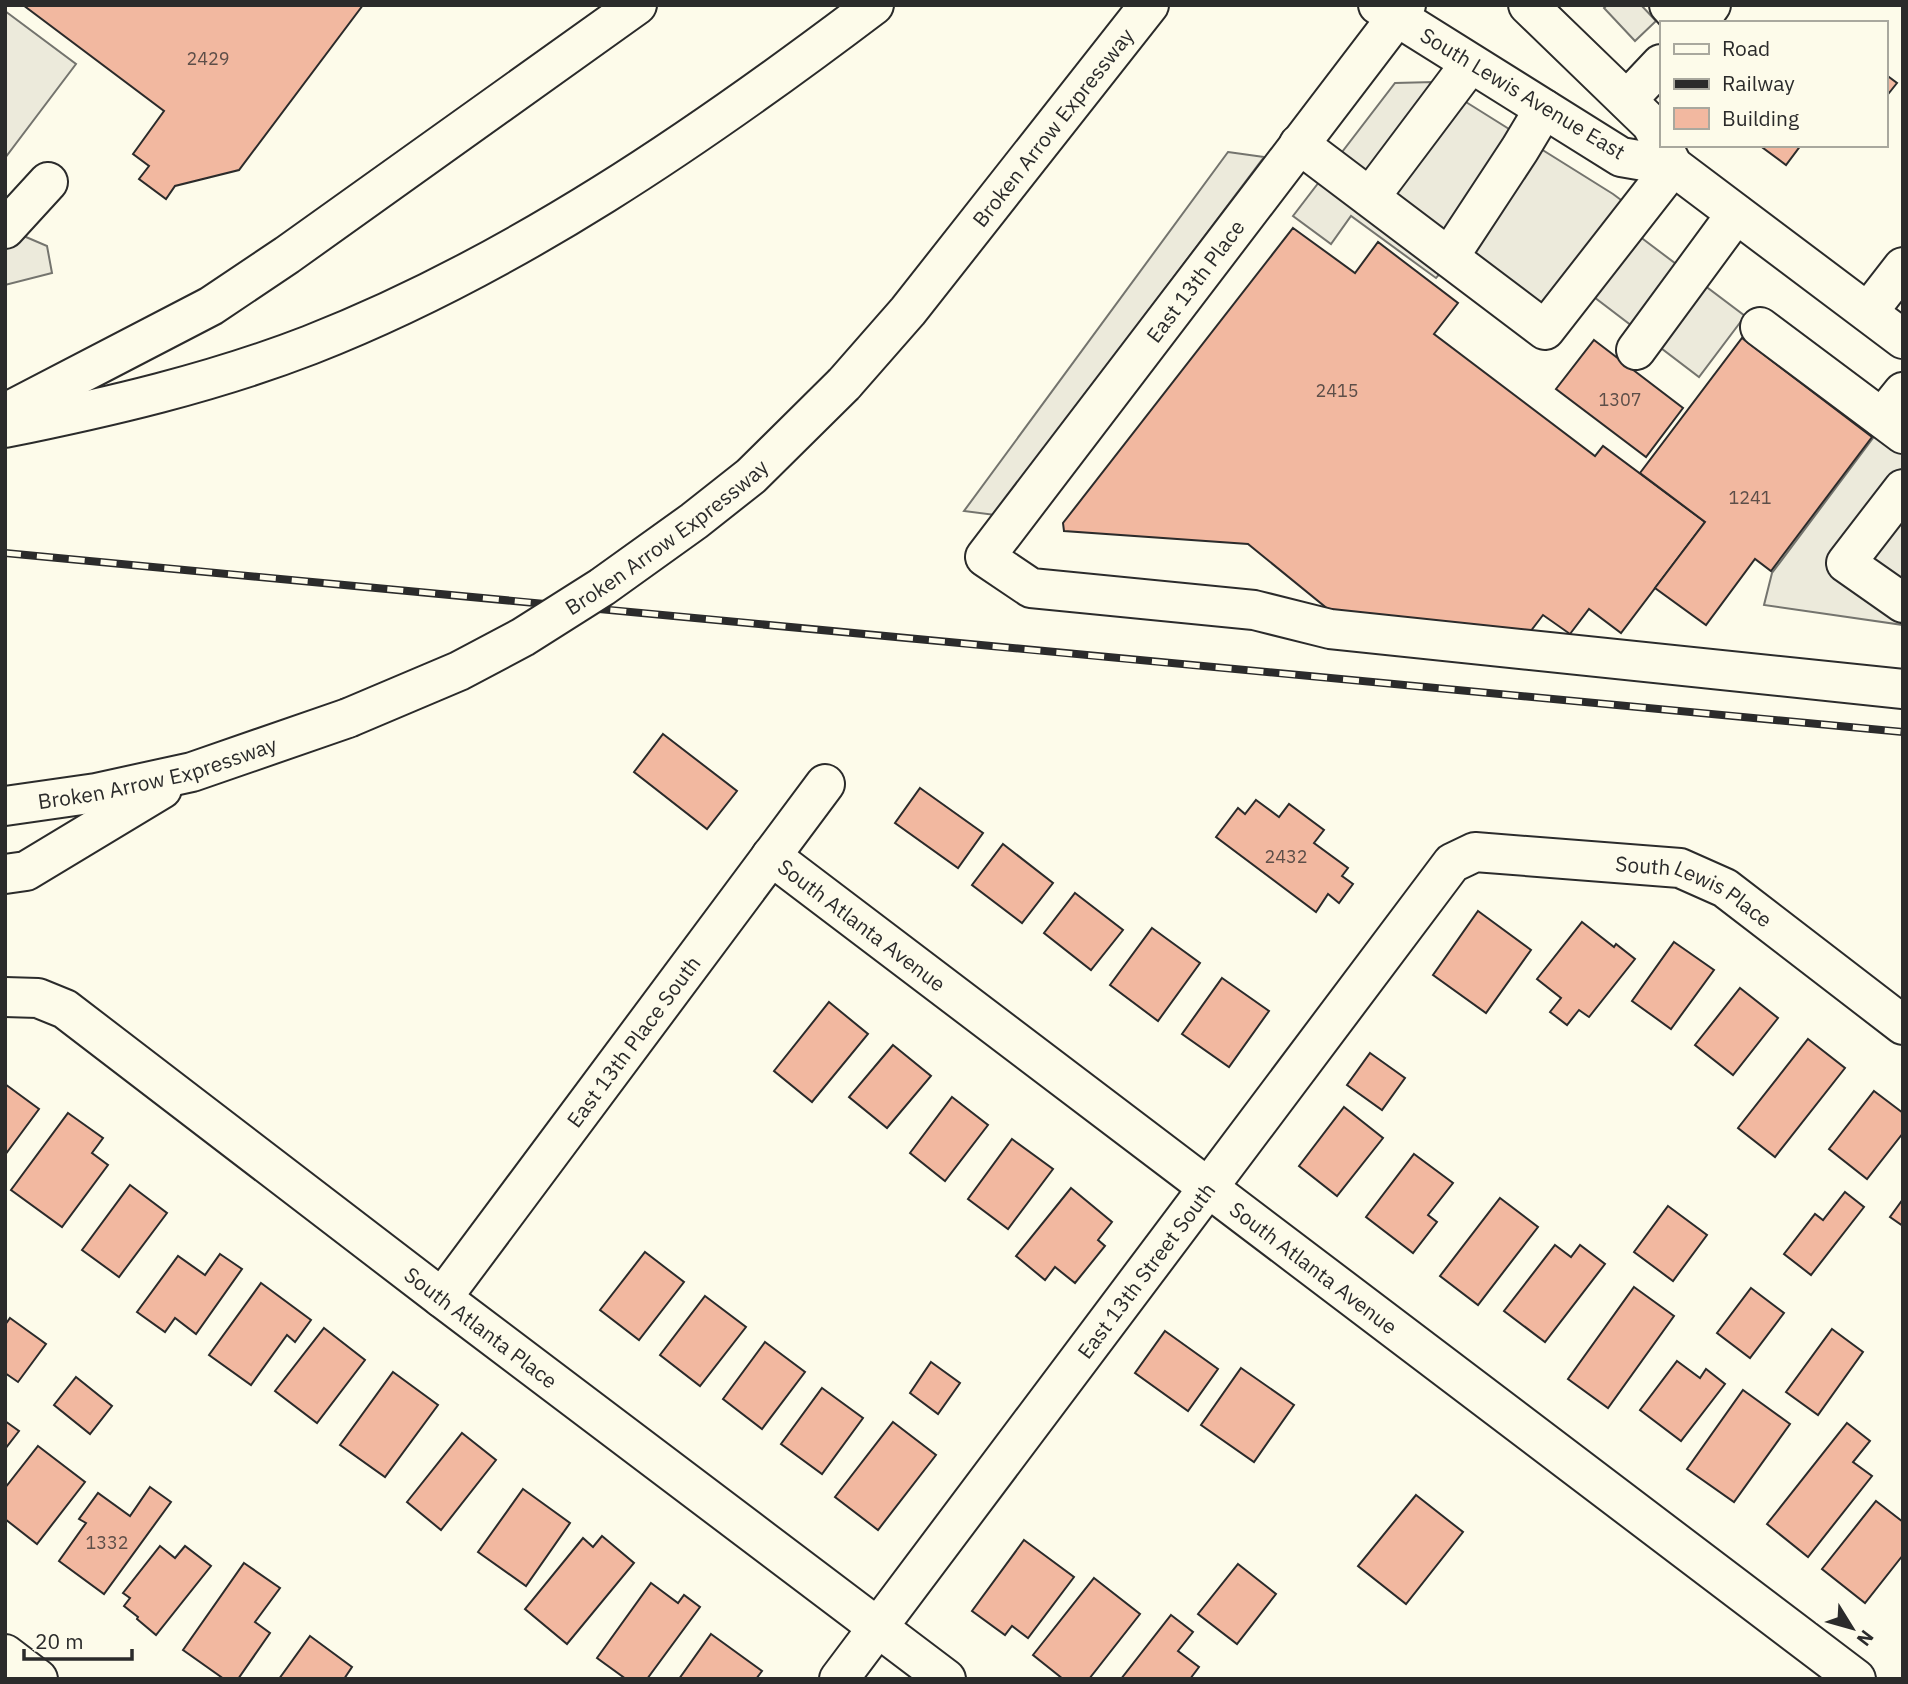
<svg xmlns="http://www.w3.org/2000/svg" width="1908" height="1684" font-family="'IBM Plex Sans',sans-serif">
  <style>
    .parking { fill: #eceadb; stroke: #74746e; stroke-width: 2 }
    .building { fill: #f2b8a0; stroke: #2b2b2b; stroke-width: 2 }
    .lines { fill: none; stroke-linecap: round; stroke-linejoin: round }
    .minor-casing { stroke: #2b2b2b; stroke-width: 42 }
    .highway-casing { stroke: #2b2b2b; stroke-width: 42 }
    .minor { stroke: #fdfbea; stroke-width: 38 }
    .highway { stroke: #fdfbea; stroke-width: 38 }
    .rail-casing { stroke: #2b2b2b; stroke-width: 8 }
    .rail { stroke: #fdfbea; stroke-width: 5; stroke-dasharray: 16; stroke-linecap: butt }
    .highway-bridge-casing { stroke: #2b2b2b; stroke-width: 42; stroke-linecap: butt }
    .highway-bridge { stroke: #fdfbea; stroke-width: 38 }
    .labels { text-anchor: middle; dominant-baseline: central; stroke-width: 5; stroke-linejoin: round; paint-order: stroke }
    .number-label { font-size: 18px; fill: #5d4e48 }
    .street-label { font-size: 21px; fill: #2b2b2b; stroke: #fdfbea }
  </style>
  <rect width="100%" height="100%" fill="#fdfbea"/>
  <!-- parking -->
  <g class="parking">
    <path d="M1607,5H1641L1656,21L1635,41L1604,8Z"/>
    <path d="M5,11L76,64L5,158Z"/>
    <path d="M1434,82L1613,194L1648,220L1558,343L1445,268L1436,278L1351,216L1331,244L1293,216L1395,83Z"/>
    <path d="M1228,152L1264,157L995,515L964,511Z"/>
    <path d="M5,228L47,246L52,273L5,285Z"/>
    <path d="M1639,236L1745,316L1699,377L1594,297Z"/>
    <path d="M1894,410L1903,416V625L1764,605L1772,573Z"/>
  </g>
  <!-- building -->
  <g class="building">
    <path d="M23,5H363L239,170L175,186L166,199L139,179L149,166L133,154L164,111Z"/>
    <path d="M1885,74L1897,83L1885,98Z"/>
    <path d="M1759,145H1801L1786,165Z"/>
    <path d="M1293,228L1355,273L1378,242L1458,303L1434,334L1595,456L1603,446L1705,522L1621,633L1589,609L1570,634L1543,615L1530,632L1334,614L1248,544L1064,531L1063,523Z"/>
    <path d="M1742,338L1872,437L1771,571L1755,559L1706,625L1655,588L1705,522L1640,473Z"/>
    <path d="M1594,340L1683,408L1646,457L1556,389Z"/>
    <path d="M663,734L737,791L707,829L634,772Z"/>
    <path d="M920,788L983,833L958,868L895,823Z"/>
    <path d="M1256,800L1279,817L1289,804L1324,830L1314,843L1348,868L1342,876L1353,884L1339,903L1328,894L1316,912L1216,837L1238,808L1245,814Z"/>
    <path d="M1003,844L1053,883L1022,923L972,885Z"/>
    <path d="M1075,893L1123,930L1091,970L1044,933Z"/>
    <path d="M1478,911L1531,950L1486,1013L1433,975Z"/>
    <path d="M1582,922L1614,947L1616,944L1635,959L1589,1017L1579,1010L1567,1025L1550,1012L1561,998L1537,979Z"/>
    <path d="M1152,928L1200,963L1158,1021L1110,985Z"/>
    <path d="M1674,942L1714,970L1671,1029L1632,1001Z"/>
    <path d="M1222,978L1269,1011L1229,1067L1182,1034Z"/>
    <path d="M1740,988L1778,1018L1733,1075L1695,1045Z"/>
    <path d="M829,1002L868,1034L812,1102L774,1071Z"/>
    <path d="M1808,1039L1845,1068L1775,1157L1738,1128Z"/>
    <path d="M893,1045L931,1076L887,1128L849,1097Z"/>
    <path d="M1370,1053L1405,1078L1382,1110L1347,1085Z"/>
    <path d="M5,1084L39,1109L5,1155Z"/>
    <path d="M1874,1091L1903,1113V1133L1867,1179L1829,1149Z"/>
    <path d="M952,1097L988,1125L945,1181L910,1153Z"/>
    <path d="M1344,1107L1383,1138L1337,1196L1299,1166Z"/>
    <path d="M68,1113L103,1138L92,1153L108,1165L62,1227L11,1190Z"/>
    <path d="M1012,1139L1053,1169L1008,1229L968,1199Z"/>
    <path d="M1414,1154L1453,1183L1428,1215L1437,1222L1413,1253L1366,1217Z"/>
    <path d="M130,1185L167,1213L119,1277L82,1250Z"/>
    <path d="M1071,1188L1112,1222L1098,1240L1105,1246L1075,1283L1055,1267L1045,1280L1016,1256Z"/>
    <path d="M1845,1192L1864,1207L1811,1275L1784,1254L1815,1214L1823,1220Z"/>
    <path d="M1500,1198L1538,1227L1478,1305L1440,1276Z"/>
    <path d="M1903,1199V1226L1890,1217Z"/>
    <path d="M1668,1206L1707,1235L1673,1281L1634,1252Z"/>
    <path d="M1555,1245L1571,1257L1580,1245L1605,1264L1545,1342L1504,1311Z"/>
    <path d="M645,1252L684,1282L639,1340L600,1310Z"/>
    <path d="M220,1254L242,1269L196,1334L175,1318L165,1332L137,1312L178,1256L205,1275Z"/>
    <path d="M261,1283L311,1320L295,1342L287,1335L251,1385L209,1355Z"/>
    <path d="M1634,1287L1674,1316L1608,1408L1568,1379Z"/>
    <path d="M1751,1288L1784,1313L1750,1358L1717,1333Z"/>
    <path d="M705,1296L746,1327L700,1386L660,1355Z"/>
    <path d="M10,1318L46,1344L18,1382L5,1373V1325Z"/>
    <path d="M324,1328L365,1360L317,1423L275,1391Z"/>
    <path d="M1832,1329L1863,1352L1818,1415L1786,1392Z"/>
    <path d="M1165,1331L1218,1369L1188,1411L1135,1373Z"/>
    <path d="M765,1342L805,1372L762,1429L723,1399Z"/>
    <path d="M1677,1361L1700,1378L1706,1369L1725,1384L1681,1441L1640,1410Z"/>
    <path d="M931,1362L960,1383L938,1414L910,1393Z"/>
    <path d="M1241,1368L1294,1405L1254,1462L1201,1425Z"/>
    <path d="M393,1372L438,1405L385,1477L340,1445Z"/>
    <path d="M76,1377L112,1406L90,1434L54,1405Z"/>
    <path d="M822,1388L863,1418L822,1474L781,1444Z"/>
    <path d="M1743,1390L1790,1424L1734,1502L1687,1469Z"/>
    <path d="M5,1421L19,1431L5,1449Z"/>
    <path d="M893,1422L936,1455L878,1530L835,1497Z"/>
    <path d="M1847,1423L1870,1441L1853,1462L1872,1476L1808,1557L1767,1524Z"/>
    <path d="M462,1433L496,1460L441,1530L407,1502Z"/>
    <path d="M38,1446L85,1482L37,1544L5,1519V1488Z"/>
    <path d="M150,1487L171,1502L104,1594L59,1561L86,1523L79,1519L98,1493L130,1516Z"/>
    <path d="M523,1489L570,1523L526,1586L478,1552Z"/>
    <path d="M1416,1495L1463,1532L1406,1604L1358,1566Z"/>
    <path d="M1876,1501L1903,1522V1555L1865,1603L1822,1569Z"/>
    <path d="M602,1536L634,1563L567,1644L525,1609L583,1538L593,1547Z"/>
    <path d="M1024,1540L1074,1577L1028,1638L1012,1626L1005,1635L972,1611Z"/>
    <path d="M160,1546L175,1558L185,1546L211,1566L156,1635L137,1619L138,1617L124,1606L130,1598L123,1593Z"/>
    <path d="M244,1563L280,1588L255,1622L270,1633L238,1679H224L183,1650Z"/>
    <path d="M1238,1564L1276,1594L1237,1644L1198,1614Z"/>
    <path d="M1094,1578L1140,1614L1089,1679H1063L1033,1655Z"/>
    <path d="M651,1583L678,1603L684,1595L700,1607L647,1679H626L597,1658Z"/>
    <path d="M1171,1615L1193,1632L1178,1651L1199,1667L1190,1679H1121Z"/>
    <path d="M711,1634L762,1671L756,1679H679Z"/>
    <path d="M310,1636L352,1667L344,1679H279Z"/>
  </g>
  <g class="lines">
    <!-- minor casing -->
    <g class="minor-casing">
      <g id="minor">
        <path d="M1378,5L1621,157L1673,166"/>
        <path d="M1406,5L985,557L1031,588L1254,610L1330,629L1903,689"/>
        <path d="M1528,5L1651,124L1661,143"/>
        <path d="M1669,5L1685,23"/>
        <path d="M1698,23L1711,5"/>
        <path d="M1627,100L1661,64"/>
        <path d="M1299,144L1545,330L1673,166"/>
        <path d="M1662,145L1673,166L1903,339"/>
        <path d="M1370,197L1470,64"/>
        <path d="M5,229L48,182"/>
        <path d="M1449,257L1520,149L1544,109"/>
        <path d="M1868,312L1903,267"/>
        <path d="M1760,327L1903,434"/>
        <path d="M1636,350L1736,214"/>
        <path d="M1882,418L1903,392"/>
        <path d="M1903,489L1846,563L1903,603"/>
        <path id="s1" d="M771,856L1856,1679"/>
        <path id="s2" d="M5,997L38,998L65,1009L442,1298L946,1679"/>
        <path id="s3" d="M442,1298L825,784"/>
        <path d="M5,1654L38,1679"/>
        <path id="s4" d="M839,1679L1452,863L1475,852L1680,868L1725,888L1903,1025"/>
      </g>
    </g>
    <!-- highway casing -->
    <g class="highway-casing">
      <g id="highway">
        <path id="s5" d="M844,384L908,311L1149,5"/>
        <path d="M5,413L211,306L287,255L637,5"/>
        <path d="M5,428C109,407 212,383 310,345C514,265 701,136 874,5"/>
        <path id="s6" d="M5,806L96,793L192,772L348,718"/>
        <path d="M5,874L26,871L162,789"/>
      </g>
    </g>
    <!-- minor -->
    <use href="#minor" class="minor"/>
    <!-- highway -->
    <use href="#highway" class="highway"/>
    <!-- rail casing -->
    <g class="rail-casing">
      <path id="rail" d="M5,553L1903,732"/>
    </g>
    <!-- rail -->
    <use href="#rail" class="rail"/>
    <!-- highway-bridge casing -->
    <g class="highway-bridge-casing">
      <g id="highway-bridge">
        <path id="s7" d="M348,718L459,671L523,637L602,587L694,521L751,476L844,384"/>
      </g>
    </g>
    <!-- highway-bridge -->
    <use href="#highway-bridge" class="highway-bridge"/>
  </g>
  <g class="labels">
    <!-- number labels -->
    <g class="number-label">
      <text x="208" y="58">2429</text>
      <text x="1337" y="390">2415</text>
      <text x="1620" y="399">1307</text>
      <text x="1750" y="497">1241</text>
      <text x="1286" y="856">2432</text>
      <text x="107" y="1542">1332</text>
    </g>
    <!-- street labels -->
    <g class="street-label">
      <text transform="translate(1523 93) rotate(31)">South Lewis Avenue East</text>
      <text stroke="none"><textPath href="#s5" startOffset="331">Broken Arrow Expressway</textPath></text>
      <text transform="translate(1195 281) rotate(-53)">East 13th Place</text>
      <text stroke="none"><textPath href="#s7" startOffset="368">Broken Arrow Expressway</textPath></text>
      <text stroke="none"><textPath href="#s6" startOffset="156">Broken Arrow Expressway</textPath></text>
      <text stroke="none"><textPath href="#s4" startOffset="1272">South Lewis Place</textPath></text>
      <text stroke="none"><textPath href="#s1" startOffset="114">South Atlanta Avenue</textPath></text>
      <text stroke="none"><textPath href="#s3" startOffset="320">East 13th Place South</textPath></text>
      <text stroke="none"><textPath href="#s1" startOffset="681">South Atlanta Avenue</textPath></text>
      <text stroke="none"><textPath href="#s4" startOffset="511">East 13th Street South</textPath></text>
      <text stroke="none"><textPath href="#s2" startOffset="586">South Atlanta Place</textPath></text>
    </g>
  </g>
  <!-- border -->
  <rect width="1908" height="1684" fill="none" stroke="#2b2b2b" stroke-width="14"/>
  <!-- legend -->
  <rect x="1660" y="21" width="228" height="126" fill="#fdfbea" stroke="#a9a89e" stroke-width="2"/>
  <rect x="1674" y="44" width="35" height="10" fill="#fdfbea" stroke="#a9a89e" stroke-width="2"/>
  <text x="1722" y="56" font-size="21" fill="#2b2b2b">Road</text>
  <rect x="1674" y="79" width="35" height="10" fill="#2b2b2b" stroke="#a9a89e" stroke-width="2"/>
  <text x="1722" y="91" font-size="21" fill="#2b2b2b">Railway</text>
  <rect x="1674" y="108" width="35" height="21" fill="#f2b8a0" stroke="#a9a89e" stroke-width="2"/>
  <text x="1722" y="126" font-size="21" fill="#2b2b2b">Building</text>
  <!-- north arrow -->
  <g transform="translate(1852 1628) rotate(127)" stroke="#fdfbea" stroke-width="5" paint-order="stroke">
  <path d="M0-5L12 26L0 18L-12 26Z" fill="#2b2b2b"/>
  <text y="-10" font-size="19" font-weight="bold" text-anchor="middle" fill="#2b2b2b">N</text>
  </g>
  <!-- scale -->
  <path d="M24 1649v10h108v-10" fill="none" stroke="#2b2b2b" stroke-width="3.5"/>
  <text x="35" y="1649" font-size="21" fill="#2b2b2b" stroke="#fdfbea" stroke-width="5" paint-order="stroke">20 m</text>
</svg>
